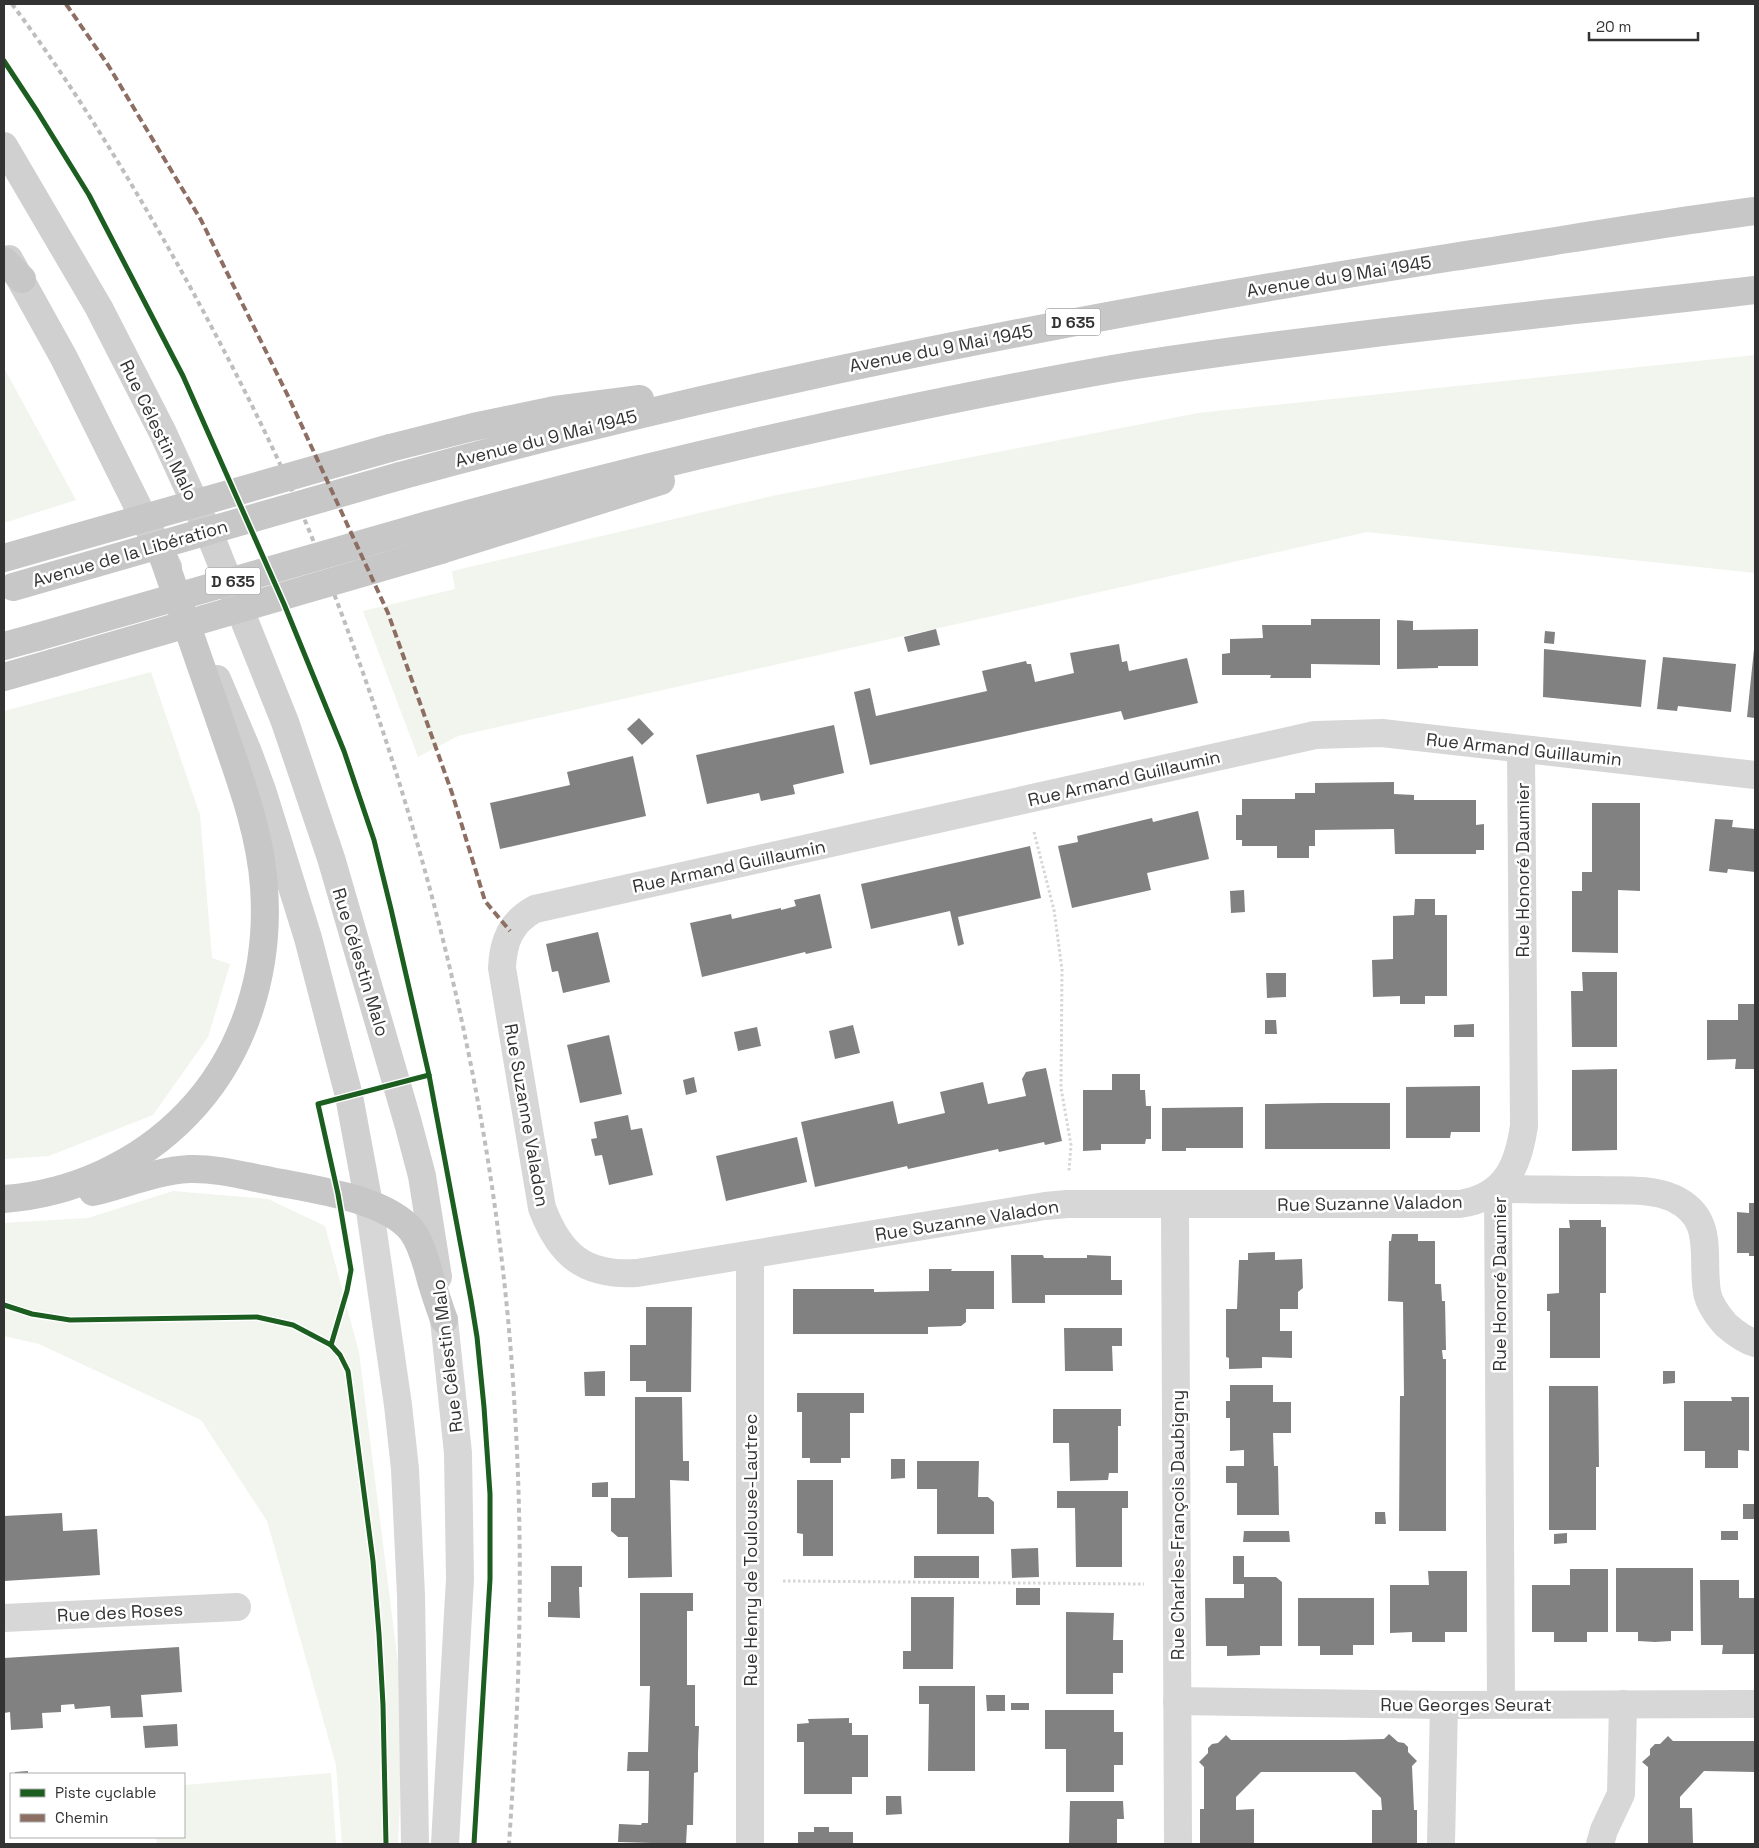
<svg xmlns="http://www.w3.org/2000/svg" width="1759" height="1848" font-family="'Space Grotesk',sans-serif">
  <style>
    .green { fill: #f1f5ed }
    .building { fill: #818181 }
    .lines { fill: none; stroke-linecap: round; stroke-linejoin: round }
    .path { stroke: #d6d6d6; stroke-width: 3; stroke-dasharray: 2.5 2.5; stroke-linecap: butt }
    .minor { stroke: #d7d7d7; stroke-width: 28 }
    .tertiary { stroke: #d7d7d7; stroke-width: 28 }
    .secondary { stroke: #d0d0d0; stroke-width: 28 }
    .trunk { stroke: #c7c7c7; stroke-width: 28 }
    .rail { stroke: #bebebe; stroke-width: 4; stroke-dasharray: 5 4; stroke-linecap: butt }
    .trunk-bridge { stroke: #c7c7c7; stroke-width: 28 }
    .quiet { stroke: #8d6e63; stroke-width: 4; stroke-dasharray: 8 4; stroke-linecap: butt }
    .cycleway-casing { stroke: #fff; stroke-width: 8 }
    .cycleway { stroke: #1b5e20; stroke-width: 5 }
    .labels { text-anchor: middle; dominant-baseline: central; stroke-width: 5; stroke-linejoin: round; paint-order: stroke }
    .shield { fill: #fff; stroke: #707070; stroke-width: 1 }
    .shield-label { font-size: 16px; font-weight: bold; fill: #333 }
    .street-label { font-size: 18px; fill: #333; stroke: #fff }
  </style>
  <rect width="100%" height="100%" fill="#fff"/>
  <!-- green -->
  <g class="green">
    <path d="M1755,355V573L1367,532L458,736L418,757L363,611L455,589L452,571L772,496L1198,413Z"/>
    <path d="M4,368L76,500L4,523Z"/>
    <path d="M151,672L200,815L212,958L230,964L208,1037L153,1115L49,1156L4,1159V711Z"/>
    <path d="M173,1191L268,1199L325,1226L359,1352L404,1711L398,1844H342L336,1765L267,1521L201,1420L39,1344L4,1336V1223L88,1218Z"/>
    <path d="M331,1773L336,1844H157L156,1837H184V1785Z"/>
  </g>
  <!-- building -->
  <g class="building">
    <path d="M1311,619H1380V665L1311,664V678H1270L1271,675H1222V654L1230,653V639L1263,638L1262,625H1311Z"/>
    <path d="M1397,620L1413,621V630L1478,629V666H1438V668L1397,669Z"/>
    <path d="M936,629L940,645L908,652L904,637Z"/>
    <path d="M1545,631L1555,632L1554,644L1544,643Z"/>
    <path d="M1119,644L1122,662L1127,661L1129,671L1187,658L1198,703L1124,720L1121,711L870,765L854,692L870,688L876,716L987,691L982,671L1026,661L1027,664H1031L1035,682L1074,673L1070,653Z"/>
    <path d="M1544,649L1646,660L1641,707L1543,697Z"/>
    <path d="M1754,649H1755V718L1747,717Z"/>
    <path d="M1663,657L1736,664L1731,712L1678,706L1677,711L1657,709Z"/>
    <path d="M639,718L654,734L642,745L627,729Z"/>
    <path d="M834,725L844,773L793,785L795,794L761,801L759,793L707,804L696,755Z"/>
    <path d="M633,756L646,816L500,849L490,803L570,785L567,772Z"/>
    <path d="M1394,782V794L1414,795V800H1476V825L1484,824V850H1476V854H1395L1394,829L1315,830V846H1309V858H1277V846H1242V840H1236V815H1242V799H1295V793H1315V783Z"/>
    <path d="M1592,803H1640V891L1618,890V953L1572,952V891H1582V872H1592Z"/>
    <path d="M1198,811L1209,859L1147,873L1151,890L1072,908L1058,846L1078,842L1077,836L1152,818L1153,822Z"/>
    <path d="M1715,819L1733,820L1732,827L1755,829V872L1728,869L1727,873L1709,871Z"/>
    <path d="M1030,846L1041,898L958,917L964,944L958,946L950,911L871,929L861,884Z"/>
    <path d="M1244,890L1245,912L1231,913L1230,891Z"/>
    <path d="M820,894L832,948L806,954L805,952L702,977L690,923L731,914L732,919L781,908V910L796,906L794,900Z"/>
    <path d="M1415,899H1435V915H1447V996H1425V1004H1400V996L1373,997L1372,960L1393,959V916L1414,915Z"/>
    <path d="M598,932L610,982L563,993L558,971L552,972L546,944Z"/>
    <path d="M1582,972H1617V1047H1572L1571,991H1583Z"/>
    <path d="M1266,973H1286V997L1267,998Z"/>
    <path d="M1738,1004H1755V1069H1735L1736,1059L1707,1060V1020H1738Z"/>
    <path d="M1265,1020H1276L1277,1034H1265Z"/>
    <path d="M1474,1024V1037H1454V1025Z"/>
    <path d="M853,1025L860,1053L835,1059L829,1031Z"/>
    <path d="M757,1027L761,1046L738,1051L734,1032Z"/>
    <path d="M609,1035L622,1094L580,1103L567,1045Z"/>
    <path d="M1046,1068L1062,1141L1045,1145L1044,1142L999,1152L998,1149L908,1169L907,1166L815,1187L801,1122L893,1101L898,1124L945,1113L940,1092L983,1082L988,1104L1026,1096L1022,1079L1026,1072Z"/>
    <path d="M1617,1069V1150L1572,1151V1070Z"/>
    <path d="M1112,1074H1140V1090H1145L1146,1106H1151V1139H1146L1145,1144H1101V1150L1083,1151V1090H1112Z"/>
    <path d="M694,1077L697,1092L686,1095L683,1080Z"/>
    <path d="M1480,1086V1132H1451L1450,1138H1406V1087Z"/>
    <path d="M1324,1103H1390V1149H1265V1104Z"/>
    <path d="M1243,1107V1148H1186V1151H1162V1108Z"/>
    <path d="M628,1115L631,1130L642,1128L653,1175L609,1185L602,1155L595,1156L591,1139L597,1138L594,1122Z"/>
    <path d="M797,1137L807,1182L726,1201L716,1156Z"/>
    <path d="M1749,1203H1755V1256H1749V1253H1737V1212L1749,1213Z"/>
    <path d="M1569,1220H1601V1227H1606V1293H1600V1358H1550V1311H1547V1294L1559,1293V1228H1570Z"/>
    <path d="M1392,1234H1418V1241H1435V1284H1441L1442,1301H1445L1446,1350H1442L1443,1359H1446V1531H1399L1400,1396H1404L1403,1302L1388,1301L1389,1241H1391Z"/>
    <path d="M1275,1252V1260L1302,1259L1303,1288L1298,1292V1309H1280V1331H1292V1358L1262,1357V1368L1229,1369V1358L1226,1357V1309H1237L1239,1260H1248V1253Z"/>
    <path d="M1011,1255H1043L1044,1258H1087V1255L1111,1256V1280H1122V1295H1045V1303H1012Z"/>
    <path d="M929,1269H952L951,1271H994V1309H966V1322L961,1326L928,1327V1334H793V1289H874V1292L929,1291Z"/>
    <path d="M646,1307H692L691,1392H646V1381H630V1345H646Z"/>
    <path d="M1064,1328H1122V1346H1112L1113,1371H1065Z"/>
    <path d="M605,1371V1396H585L584,1372Z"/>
    <path d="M1663,1371H1675V1383L1663,1384Z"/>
    <path d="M1230,1385H1273V1402H1291V1433H1273L1274,1466H1278L1279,1515H1237V1483H1226V1466H1244V1450L1230,1451V1418H1226V1401H1230Z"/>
    <path d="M1549,1386H1598L1599,1467H1596V1530H1549Z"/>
    <path d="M797,1393H864V1413H850V1458H841V1463H810V1458H802V1412H797Z"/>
    <path d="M635,1397H682L683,1461H689V1481L670,1480L672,1577L628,1578V1537H618L611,1531V1498H635Z"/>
    <path d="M1731,1397H1749V1451L1738,1450V1468H1705V1451H1684V1401H1732Z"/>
    <path d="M1053,1409H1121V1426H1118V1473H1109L1108,1480L1070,1481L1069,1443H1053Z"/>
    <path d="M891,1459H905V1478L891,1479Z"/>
    <path d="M917,1461H979L978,1497H988L994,1502V1534H937V1489H917Z"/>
    <path d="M797,1480H833V1556H803V1534L797,1533Z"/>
    <path d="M608,1482V1497H592V1483Z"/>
    <path d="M1057,1491H1128V1508H1122V1567H1076L1075,1508H1057Z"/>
    <rect x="1743" y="1504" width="12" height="15"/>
    <path d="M1375,1512H1385L1386,1524H1375Z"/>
    <path d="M62,1513L63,1531L97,1529L100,1575L4,1581V1516Z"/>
    <path d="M1244,1531H1289L1290,1542H1243Z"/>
    <rect x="1721" y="1531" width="17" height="9"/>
    <path d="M1567,1533V1543L1554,1544V1534Z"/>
    <path d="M1038,1548L1039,1577L1012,1578L1011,1549Z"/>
    <rect x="914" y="1556" width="65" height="22"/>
    <path d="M1233,1556H1244V1577H1276L1282,1582V1646H1260V1655L1227,1656V1646H1206L1205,1598H1244V1584H1233Z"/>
    <path d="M551,1566H582V1587H579L580,1618L548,1617V1602H551Z"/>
    <path d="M1616,1568H1693V1631H1671V1641L1655,1642L1638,1641V1632H1616Z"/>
    <path d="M1570,1569H1608V1632H1587V1642H1554V1632H1532V1585H1570Z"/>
    <path d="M1428,1571H1467V1632H1445V1642H1412V1632L1390,1633V1585H1429Z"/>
    <path d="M1700,1580H1739V1598H1755V1654H1722L1723,1645H1701Z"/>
    <rect x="1016" y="1588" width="24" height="17"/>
    <path d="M640,1593H693V1611H687V1685H695V1726H699L698,1753V1772L694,1773L693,1825H687L686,1844L618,1842L619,1824L641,1825L642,1823H648L649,1771H627L628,1752H648L650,1686H640Z"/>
    <path d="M911,1597H954L953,1669H903V1651H911Z"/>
    <path d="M1298,1598H1374V1645H1353V1655H1320V1646H1298Z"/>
    <path d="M1066,1612L1114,1613L1113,1640H1123V1673H1113V1694H1066Z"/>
    <path d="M179,1647L182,1692L141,1695L143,1717L111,1718L110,1706L75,1709L74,1704L61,1705V1712L42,1713L43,1728L11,1730L10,1712L4,1713V1658Z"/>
    <path d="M919,1686H975V1771H928L929,1704H919Z"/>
    <path d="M986,1695H1005V1711H987Z"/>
    <rect x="1011" y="1703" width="18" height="7"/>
    <path d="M1045,1710H1114V1732H1123V1765H1114V1792H1066V1749H1045Z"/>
    <path d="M849,1718V1723H852V1735H868V1777H852V1794H804V1742H797V1724L809,1723L808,1719Z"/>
    <path d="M177,1724L178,1746L145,1748L143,1726Z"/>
    <path d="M1389,1734L1398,1742L1404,1743L1408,1747V1752L1417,1761L1412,1766L1414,1810H1417V1844H1372V1810H1382L1381,1798L1355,1772H1261L1236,1797V1810L1254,1809V1844H1200V1809H1204V1767L1199,1762L1208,1753V1748L1212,1744L1218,1743L1226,1735L1231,1740H1343L1384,1739Z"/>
    <path d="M1668,1736L1673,1741H1755V1772L1704,1771L1680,1797V1808H1692L1693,1844H1648V1767L1642,1762L1650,1755V1749L1655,1744H1660Z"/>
    <path d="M28,1771V1774H15V1772Z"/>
    <path d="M886,1796H901L902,1814L886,1815Z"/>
    <path d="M1070,1801H1123L1124,1819H1117V1844H1069Z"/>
    <path d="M814,1827H829V1832H853V1844H798V1832H814Z"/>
  </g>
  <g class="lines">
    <!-- path -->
    <g class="path">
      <path d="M1034,832L1054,910L1062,969L1061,1088L1071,1145L1069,1171"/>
      <path d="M783,1581L1144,1584"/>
    </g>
    <!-- minor -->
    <g class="minor">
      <path d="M1521,750L1524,1126C1518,1167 1505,1197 1460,1204H1067L1045,1206L637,1273C584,1276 560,1255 542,1208L502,968C503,941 511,922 535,909L1315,735L1382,733L1755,775"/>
      <path d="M1498,1189L1501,1704"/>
      <path d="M1498,1189C1531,1189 1564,1190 1597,1190C1622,1191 1650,1188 1673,1198C1716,1218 1701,1255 1707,1292C1709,1304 1718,1316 1726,1325C1734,1332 1744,1340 1755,1343"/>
      <path d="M1175,1205L1178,1844"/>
      <path d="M4,1618L237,1607"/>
      <path d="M1177,1701L1444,1705L1755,1704"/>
      <path d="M750,1844V1255"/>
      <path d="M1441,1844L1444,1705"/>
      <path d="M1600,1844L1604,1830L1621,1794L1623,1704"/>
    </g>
    <!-- tertiary -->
    <g class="tertiary">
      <path d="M369,1204L398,1405L405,1469L411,1595L415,1844"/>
      <path d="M444,1320L458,1453L460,1579L445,1844"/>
    </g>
    <!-- secondary -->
    <g class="secondary">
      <path d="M4,146L99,308L163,433L214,545L285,722L331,858L408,1123L422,1176L438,1277"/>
      <path d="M9,259L64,358L168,567"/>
      <path d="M217,679L248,752L262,790L308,938L349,1096L369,1204"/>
    </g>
    <!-- trunk -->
    <g class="trunk">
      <path d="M4,261L22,279"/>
      <path d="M390,448L473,427L555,410L640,399"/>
      <path d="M400,476C746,381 1099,313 1453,257C1554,242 1654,224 1755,211"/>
      <path d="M428,525C590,480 752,441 916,407C989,392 1062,377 1136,365C1341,334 1549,314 1755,290"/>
      <path d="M441,550L661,481"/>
      <path d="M4,646L37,637"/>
      <path d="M4,677L53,663"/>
      <path d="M93,1192C126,1184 156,1171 189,1169C216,1168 245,1176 271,1181C311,1189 386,1198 412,1231C421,1243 425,1259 429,1273C433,1289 439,1305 444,1320"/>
      <path d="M4,1199C72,1194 139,1164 187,1114C245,1054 270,970 264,887C260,828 237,771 218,715C199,660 180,605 161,551"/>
    </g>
    <!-- rail -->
    <path class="rail" d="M12,4C80,95 139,194 194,294C237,374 279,456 313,540C425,819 499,1113 515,1414C521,1512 521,1609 517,1707C515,1753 512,1799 509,1844"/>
    <!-- trunk-bridge -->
    <g class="trunk-bridge">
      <path d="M4,558L390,448"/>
      <path d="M13,587L400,476"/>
      <path d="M37,637L428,525"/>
      <path d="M53,663L441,550"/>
    </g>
    <!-- quiet -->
    <path class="quiet" d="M66,4L108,65L201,220L289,398L388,613L452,793L485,901L510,931"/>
    <!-- cycleway casing -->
    <g class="cycleway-casing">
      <g id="cycleway">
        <path d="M4,61L37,111L89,195L183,376L284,604L344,751L374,840L391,909L429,1075L471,1300L477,1337L484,1407L490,1494V1579L474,1844"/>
        <path d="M4,1305L32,1314L70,1320L257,1317L293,1325L331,1345L340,1355L348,1371L373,1561L379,1634L383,1705L386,1844"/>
        <path d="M331,1345L347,1291L351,1270L338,1194L318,1104L429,1075"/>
      </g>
    </g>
    <!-- cycleway -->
    <use href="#cycleway" class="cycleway"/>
  </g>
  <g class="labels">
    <!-- shield labels -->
    <g class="shield">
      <rect x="1045.5" y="308.5" width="55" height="27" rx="4"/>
      <rect x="205.5" y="567.5" width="55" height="27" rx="4"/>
    </g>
    <g class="shield-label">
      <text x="1073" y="322">D 635</text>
      <text x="233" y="581">D 635</text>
    </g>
    <!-- street labels -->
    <g class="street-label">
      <text transform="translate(1339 276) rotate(-9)">Avenue du 9 Mai 1945</text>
      <text transform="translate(941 348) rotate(-11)">Avenue du 9 Mai 1945</text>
      <text transform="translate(159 430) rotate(64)">Rue Célestin Malo</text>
      <text transform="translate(546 438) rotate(-14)">Avenue du 9 Mai 1945</text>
      <text transform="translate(130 553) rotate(-16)">Avenue de la Libération</text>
      <text transform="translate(1524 749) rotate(6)">Rue Armand Guillaumin</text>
      <text transform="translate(1124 778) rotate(-13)">Rue Armand Guillaumin</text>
      <text transform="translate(729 866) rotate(-12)">Rue Armand Guillaumin</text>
      <text transform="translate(1522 870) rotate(-90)">Rue Honoré Daumier</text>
      <text transform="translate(361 962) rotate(73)">Rue Célestin Malo</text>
      <text transform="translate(527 1115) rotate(80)">Rue Suzanne Valadon</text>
      <text transform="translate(1370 1203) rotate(-1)">Rue Suzanne Valadon</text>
      <text transform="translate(967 1220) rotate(-9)">Rue Suzanne Valadon</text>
      <text transform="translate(1499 1284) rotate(-90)">Rue Honoré Daumier</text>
      <text transform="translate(447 1356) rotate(-97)">Rue Célestin Malo</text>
      <text transform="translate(1177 1525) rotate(-90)">Rue Charles-François Daubigny</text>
      <text transform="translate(750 1550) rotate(-90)">Rue Henry de Toulouse-Lautrec</text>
      <text transform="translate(120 1612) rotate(-3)">Rue des Roses</text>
      <text x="1466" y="1704">Rue Georges Seurat</text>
    </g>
  </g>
  <!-- border -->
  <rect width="1759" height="1848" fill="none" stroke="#333333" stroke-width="10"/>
  <!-- legend -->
  <rect x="10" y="1773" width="175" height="65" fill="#ffffff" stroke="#adadad"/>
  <rect x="20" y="1789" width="25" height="8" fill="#1b5e20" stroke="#adadad"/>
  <text x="55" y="1798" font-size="15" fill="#333333">Piste cyclable</text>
  <rect x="20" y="1814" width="25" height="8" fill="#8d6e63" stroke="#adadad"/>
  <text x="55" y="1823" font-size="15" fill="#333333">Chemin</text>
  <!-- scale -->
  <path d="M1589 32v8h109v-8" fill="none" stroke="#333333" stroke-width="2.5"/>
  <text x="1596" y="32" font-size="15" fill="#333333" stroke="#ffffff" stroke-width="4" paint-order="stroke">20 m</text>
</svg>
